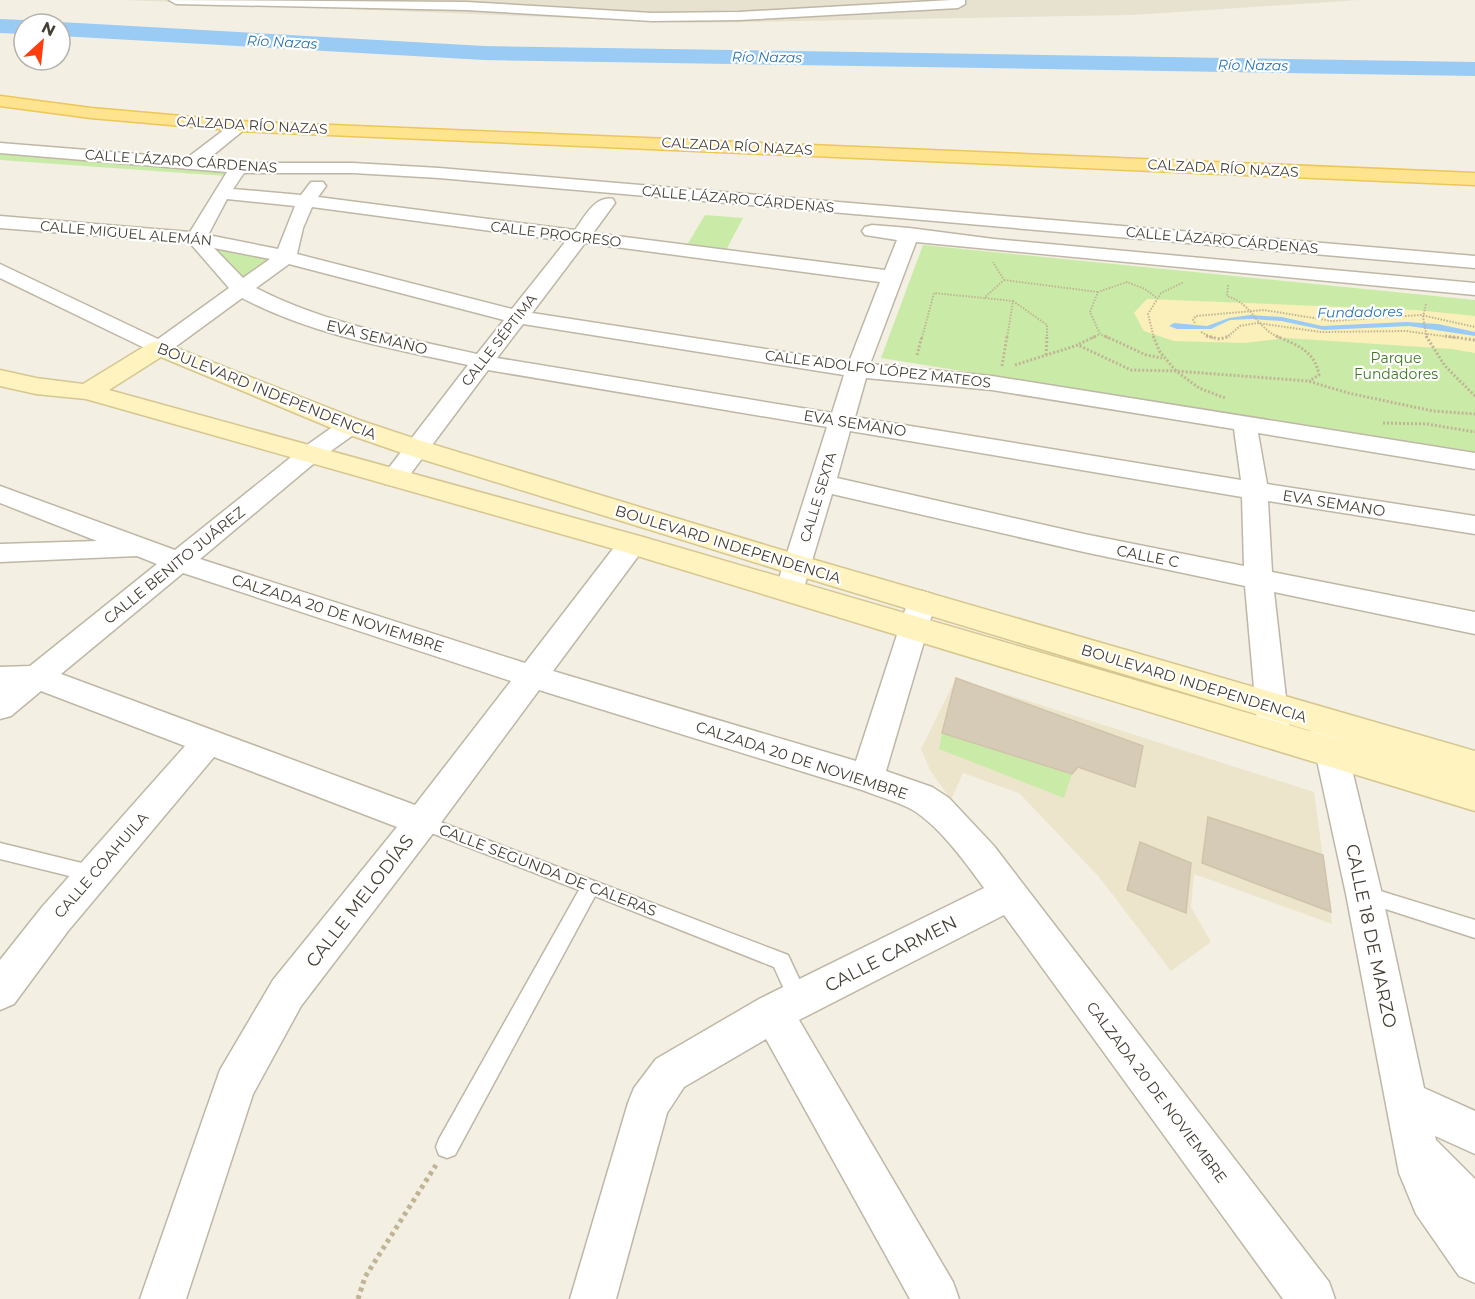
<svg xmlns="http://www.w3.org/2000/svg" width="1475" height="1299" font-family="Montserrat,sans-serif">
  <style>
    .residential { fill: #e7e1d0 }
    .education { fill: #ede5cb }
    .green { fill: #caeba8 }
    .sand { fill: #fbf0ba }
    .water { fill: #99cbf5 }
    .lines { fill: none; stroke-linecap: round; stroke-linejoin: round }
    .river { fill: #99cbf5; fill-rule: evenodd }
    .building { fill: #d5cbb7; stroke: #d0c3aa; stroke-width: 1.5 }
    .lane-casing { stroke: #bfb7a5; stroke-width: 3 }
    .street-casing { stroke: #bfb7a5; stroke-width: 3 }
    .secondary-casing { stroke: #d6c68f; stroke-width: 3 }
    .primary-casing { stroke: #ecc658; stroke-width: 3 }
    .path-far2 { stroke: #c1b495; stroke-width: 2; stroke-dasharray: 1.5 1.5; stroke-linecap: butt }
    .path-far1 { stroke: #c1b495; stroke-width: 3; stroke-dasharray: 2 2; stroke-linecap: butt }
    .path { stroke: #c1b495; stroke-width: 5; stroke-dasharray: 4 4; stroke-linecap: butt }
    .lane { fill: #fff; fill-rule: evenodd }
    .street { fill: #fff; fill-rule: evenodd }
    .secondary { fill: #fff3c0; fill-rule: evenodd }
    .primary { fill: #ffe48f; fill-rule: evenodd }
    .labels { text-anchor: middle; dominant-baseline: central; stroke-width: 4.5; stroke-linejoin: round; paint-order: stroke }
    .far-water-label { font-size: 14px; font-style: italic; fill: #2573b7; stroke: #fff }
    .far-street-label { font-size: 14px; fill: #453e33; stroke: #fff }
    .far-park-label { font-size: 14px; fill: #407a22; stroke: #fff }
    .street-label { font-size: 15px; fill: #453e33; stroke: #fff }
    .near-street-label { font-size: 18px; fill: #453e33; stroke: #fff }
  </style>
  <rect width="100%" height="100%" fill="#f3efe3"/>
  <!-- residential -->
  <path class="residential" d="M125,0H1359L1132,15L693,23Z"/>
  <!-- education -->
  <path class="education" d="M956,678L1314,792L1332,924L1194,874L1191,907L1211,942L1171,971L1099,877L1019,793L963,773L951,800L930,770L921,749Z"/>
  <!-- green -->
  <g class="green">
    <path d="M0,148L233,168L226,176L0,160Z"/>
    <path d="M705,215L743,218L724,254L684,250Z"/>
    <path d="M208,242L276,258L245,279Z"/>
    <path d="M923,245L1475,300V453L881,358Z"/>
    <path d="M942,733L1072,774L1064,798L939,749Z"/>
  </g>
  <!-- sand -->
  <path class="sand" d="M1147,299L1416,310L1475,316V353L1452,349L1287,338L1244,343L1174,341L1144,331L1134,313Z"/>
  <!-- water -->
  <path class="water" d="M1250,315L1282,317L1322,326L1406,322L1438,324L1475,332V336L1409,326L1324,330L1281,321L1252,319L1230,320L1211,329H1177L1169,326L1174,323L1207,326L1229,318Z"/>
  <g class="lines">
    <!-- river -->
    <g class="river">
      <path d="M0,19L24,20L33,24H24V34L0,33Z"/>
      <path d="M60,22L484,46L1475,62V76L484,60L60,36V24H53Z"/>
    </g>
  </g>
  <!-- building -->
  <g class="building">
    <path d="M956,678L1143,746L1135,787L1078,767L1072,774L942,733Z"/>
    <path d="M1208,817L1323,855L1331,912L1202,863Z"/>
    <path d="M1140,842L1191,863L1186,913L1127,890Z"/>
  </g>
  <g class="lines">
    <!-- lane casing -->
    <g class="lane-casing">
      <g id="lane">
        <path d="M422,815L788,955L810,1002L807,1009L800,1011L793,1009L774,967L595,896L455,1155L447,1158L439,1155L436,1147L439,1139L579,890L416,827L413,822L416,817Z"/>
        <path d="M0,843L94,866L100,868L103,874L100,880L94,882L0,859Z"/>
        <path d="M1364,886L1475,920V938L1358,900L1355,894L1358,888Z"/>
      </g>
    </g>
    <!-- street casing -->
    <g class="street-casing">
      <g id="street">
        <path d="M169,0L466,2L652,13L739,12L951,0H965V4L958,8L739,20L652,21L466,10L176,4Z"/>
        <path d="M239,121L245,123L247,126L245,129L207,160L239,163H353L439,168L1475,256V268L439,178L353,173H244L233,189L301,195L311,182H323L326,186L318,197L575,230C584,218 595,195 613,199L615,203L593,233L885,270L897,240L865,235L862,231L865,227L872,225L909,228L994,239L1475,283V295L916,242L870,364L992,376L1475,453V469L1258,433L1267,484L1475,516V534L1268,501L1272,572L1475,612V634L1274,592L1290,733L1285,742L1274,746L1263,742L1258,733L1245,586L1084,552L832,494L803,591L799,598L789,601L779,598L775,591L827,427L488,370L403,484L394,486L385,484L381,478L468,365C390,348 313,335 242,298L167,353L159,355L0,278V264L158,339L229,288L190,243L0,228V216L190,232L227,172L0,153V143L187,158L233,123ZM227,199L295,206L278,249L208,235ZM312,207L566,241L512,309L297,254L303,228ZM585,243L880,282L849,362L532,313ZM214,248L270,259L243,278ZM289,264L504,320L477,354C401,337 326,324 256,288ZM523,324L844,375L832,413L497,358ZM866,378L992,390L1234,429L1241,480L855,417ZM850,431L1242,497L1244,566L1084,534L837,478Z"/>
        <path d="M350,419L359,421L362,426L359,431L318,460L200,559L525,663L622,537L632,535L642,537L646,544L642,551L553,671L856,761L908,601L912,594L922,591L932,594L936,601L886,771L932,787L949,798L994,846L1329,1282L1335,1299H1283L1004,915L799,1020L953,1282L959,1299H910L766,1039L684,1087L667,1113L616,1299H570L628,1103L634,1088L656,1059L759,999L984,888C966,863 935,820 907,807C892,800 877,796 862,790L539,690L434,832L301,1006L253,1094L186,1299H140L220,1070L273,980L397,827L214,757L68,931L14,1004L0,1010V960L42,907L185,746L41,691L11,716L0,719V667L30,666L157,564L137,556L0,562V544L97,541L0,503V486L175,550L300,450L341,421ZM183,573L511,681L415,805L61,674Z"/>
        <path d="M1326,715L1337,719L1342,728L1382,894L1424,1088L1475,1111V1154L1435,1136L1436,1140L1475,1179V1283L1459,1276L1416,1214L1399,1173L1346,894L1310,728L1315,719Z"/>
      </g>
    </g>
    <!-- secondary casing -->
    <g class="secondary-casing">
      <path id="secondary" d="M159,341L359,420L425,442L808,558L1475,751V811L621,551L86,399L36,394L0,386V370L36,378L83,384L150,343ZM161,357L341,432L405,454L786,572L1351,743L643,537L109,390Z"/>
    </g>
    <!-- primary casing -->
    <g class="primary-casing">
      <path id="primary" d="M0,96L91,108L239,121L1475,173V185L239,131L91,118L0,106Z"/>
    </g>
    <!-- path-far2 -->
    <g class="path-far2">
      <path d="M1004,280L1098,292"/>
      <path d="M1228,285L1227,296C1256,306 1252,325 1280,338"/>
      <path d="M985,298L1013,301L1007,338"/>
      <path d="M1013,301L1047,325V338"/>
      <path d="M1426,304L1423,317L1427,338"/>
      <path d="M1195,323L1193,320L1196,316L1264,310L1332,321L1421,315L1475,327"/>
      <path d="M1201,332L1213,338"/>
      <path d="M922,338L934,293L984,298L1004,280L993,262"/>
      <path d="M1092,338L1100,334"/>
      <path d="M1108,338L1100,334L1090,312L1098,292L1127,282L1145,289L1157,298"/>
      <path d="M1154,338L1148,314L1161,293L1184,282"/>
      <path d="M1226,338L1240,326L1257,323L1321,332L1406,331L1457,338"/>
    </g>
    <!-- path-far1 -->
    <g class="path-far1">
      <path d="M1105,336L1146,355L1162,358"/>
      <path d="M1153,336L1160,352L1176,371L1308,381L1348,393L1433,411L1475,414"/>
      <path d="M1206,336L1220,339L1230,336"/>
      <path d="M1276,336C1297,345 1315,351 1319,375L1309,381"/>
      <path d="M1426,336L1445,366L1475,396"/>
      <path d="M1445,336L1475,340"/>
      <path d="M1079,344L1096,336"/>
      <path d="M917,355L922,336"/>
      <path d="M1046,355L1047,336"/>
      <path d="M1015,365L1078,345L1131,370L1176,371L1199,388L1225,398"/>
      <path d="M1002,366L1007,336"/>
      <path d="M1383,423L1427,424L1475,432"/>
    </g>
    <!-- path -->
    <path class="path" d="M358,1299L365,1277L436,1165"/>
    <!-- lane -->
    <use href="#lane" class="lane"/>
    <!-- street -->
    <use href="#street" class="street"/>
    <!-- secondary -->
    <use href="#secondary" class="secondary"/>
    <!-- primary -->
    <use href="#primary" class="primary"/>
  </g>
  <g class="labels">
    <!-- far-water labels -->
    <g class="far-water-label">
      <text transform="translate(282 42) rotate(3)">Río Nazas</text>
      <text transform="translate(767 57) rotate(1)">Río Nazas</text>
      <text transform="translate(1253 65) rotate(1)">Río Nazas</text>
      <text transform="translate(1360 312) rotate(-1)">Fundadores</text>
    </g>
    <!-- far-street labels -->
    <g class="far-street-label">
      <text transform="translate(252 125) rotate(3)">CALZADA RÍO NAZAS</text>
      <text transform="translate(737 146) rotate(3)">CALZADA RÍO NAZAS</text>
      <text transform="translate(181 161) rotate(4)">CALLE LÁZARO CÁRDENAS</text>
      <text transform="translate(1223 168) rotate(3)">CALZADA RÍO NAZAS</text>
      <text transform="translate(738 199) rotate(5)">CALLE LÁZARO CÁRDENAS</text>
      <text transform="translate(126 233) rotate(5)">CALLE MIGUEL ALEMÁN</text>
      <text transform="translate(556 234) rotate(7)">CALLE PROGRESO</text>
      <text transform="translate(1222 240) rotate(5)">CALLE LÁZARO CÁRDENAS</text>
      <text transform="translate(499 340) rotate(-52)">CALLE SÉPTIMA</text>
      <text transform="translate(878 369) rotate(7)">CALLE ADOLFO LÓPEZ MATEOS</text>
      <text transform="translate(818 497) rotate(-73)">CALLE SEXTA</text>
    </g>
    <!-- far-park labels -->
    <g class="far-park-label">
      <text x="1396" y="358">Parque<tspan x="1396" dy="16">Fundadores</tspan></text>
    </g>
    <!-- street labels -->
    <g class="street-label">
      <text transform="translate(377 337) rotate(14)">EVA SEMANO</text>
      <text transform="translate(267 391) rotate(22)">BOULEVARD INDEPENDENCIA</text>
      <text transform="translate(855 423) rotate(9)">EVA SEMANO</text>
      <text transform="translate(1334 503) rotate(9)">EVA SEMANO</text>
      <text transform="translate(728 544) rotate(17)">BOULEVARD INDEPENDENCIA</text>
      <text transform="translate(1148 556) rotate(11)">CALLE C</text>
      <text transform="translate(174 565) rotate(-39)">CALLE BENITO JUÁREZ</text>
      <text transform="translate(338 613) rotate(18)">CALZADA 20 DE NOVIEMBRE</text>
      <text transform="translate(1194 683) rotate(17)">BOULEVARD INDEPENDENCIA</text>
      <text transform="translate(802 760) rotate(18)">CALZADA 20 DE NOVIEMBRE</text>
      <text transform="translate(101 865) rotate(-49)">CALLE COAHUILA</text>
      <text transform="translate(548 870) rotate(21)">CALLE SEGUNDA DE CALERAS</text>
      <text transform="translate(1157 1092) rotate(53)">CALZADA 20 DE NOVIEMBRE</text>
    </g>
    <!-- near-street labels -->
    <g class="near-street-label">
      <text transform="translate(360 901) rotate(-52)">CALLE MELODÍAS</text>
      <text transform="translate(1371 936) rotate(78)">CALLE 18 DE MARZO</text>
      <text transform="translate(891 954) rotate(-27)">CALLE CARMEN</text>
    </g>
  </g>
  <!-- north arrow -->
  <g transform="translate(42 42) rotate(27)"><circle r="28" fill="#ffffff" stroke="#b5b2ad" stroke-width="1.5"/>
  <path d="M0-4.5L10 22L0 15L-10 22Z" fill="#ff3c0d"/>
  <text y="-9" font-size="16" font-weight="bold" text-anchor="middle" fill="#453e33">N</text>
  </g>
</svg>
